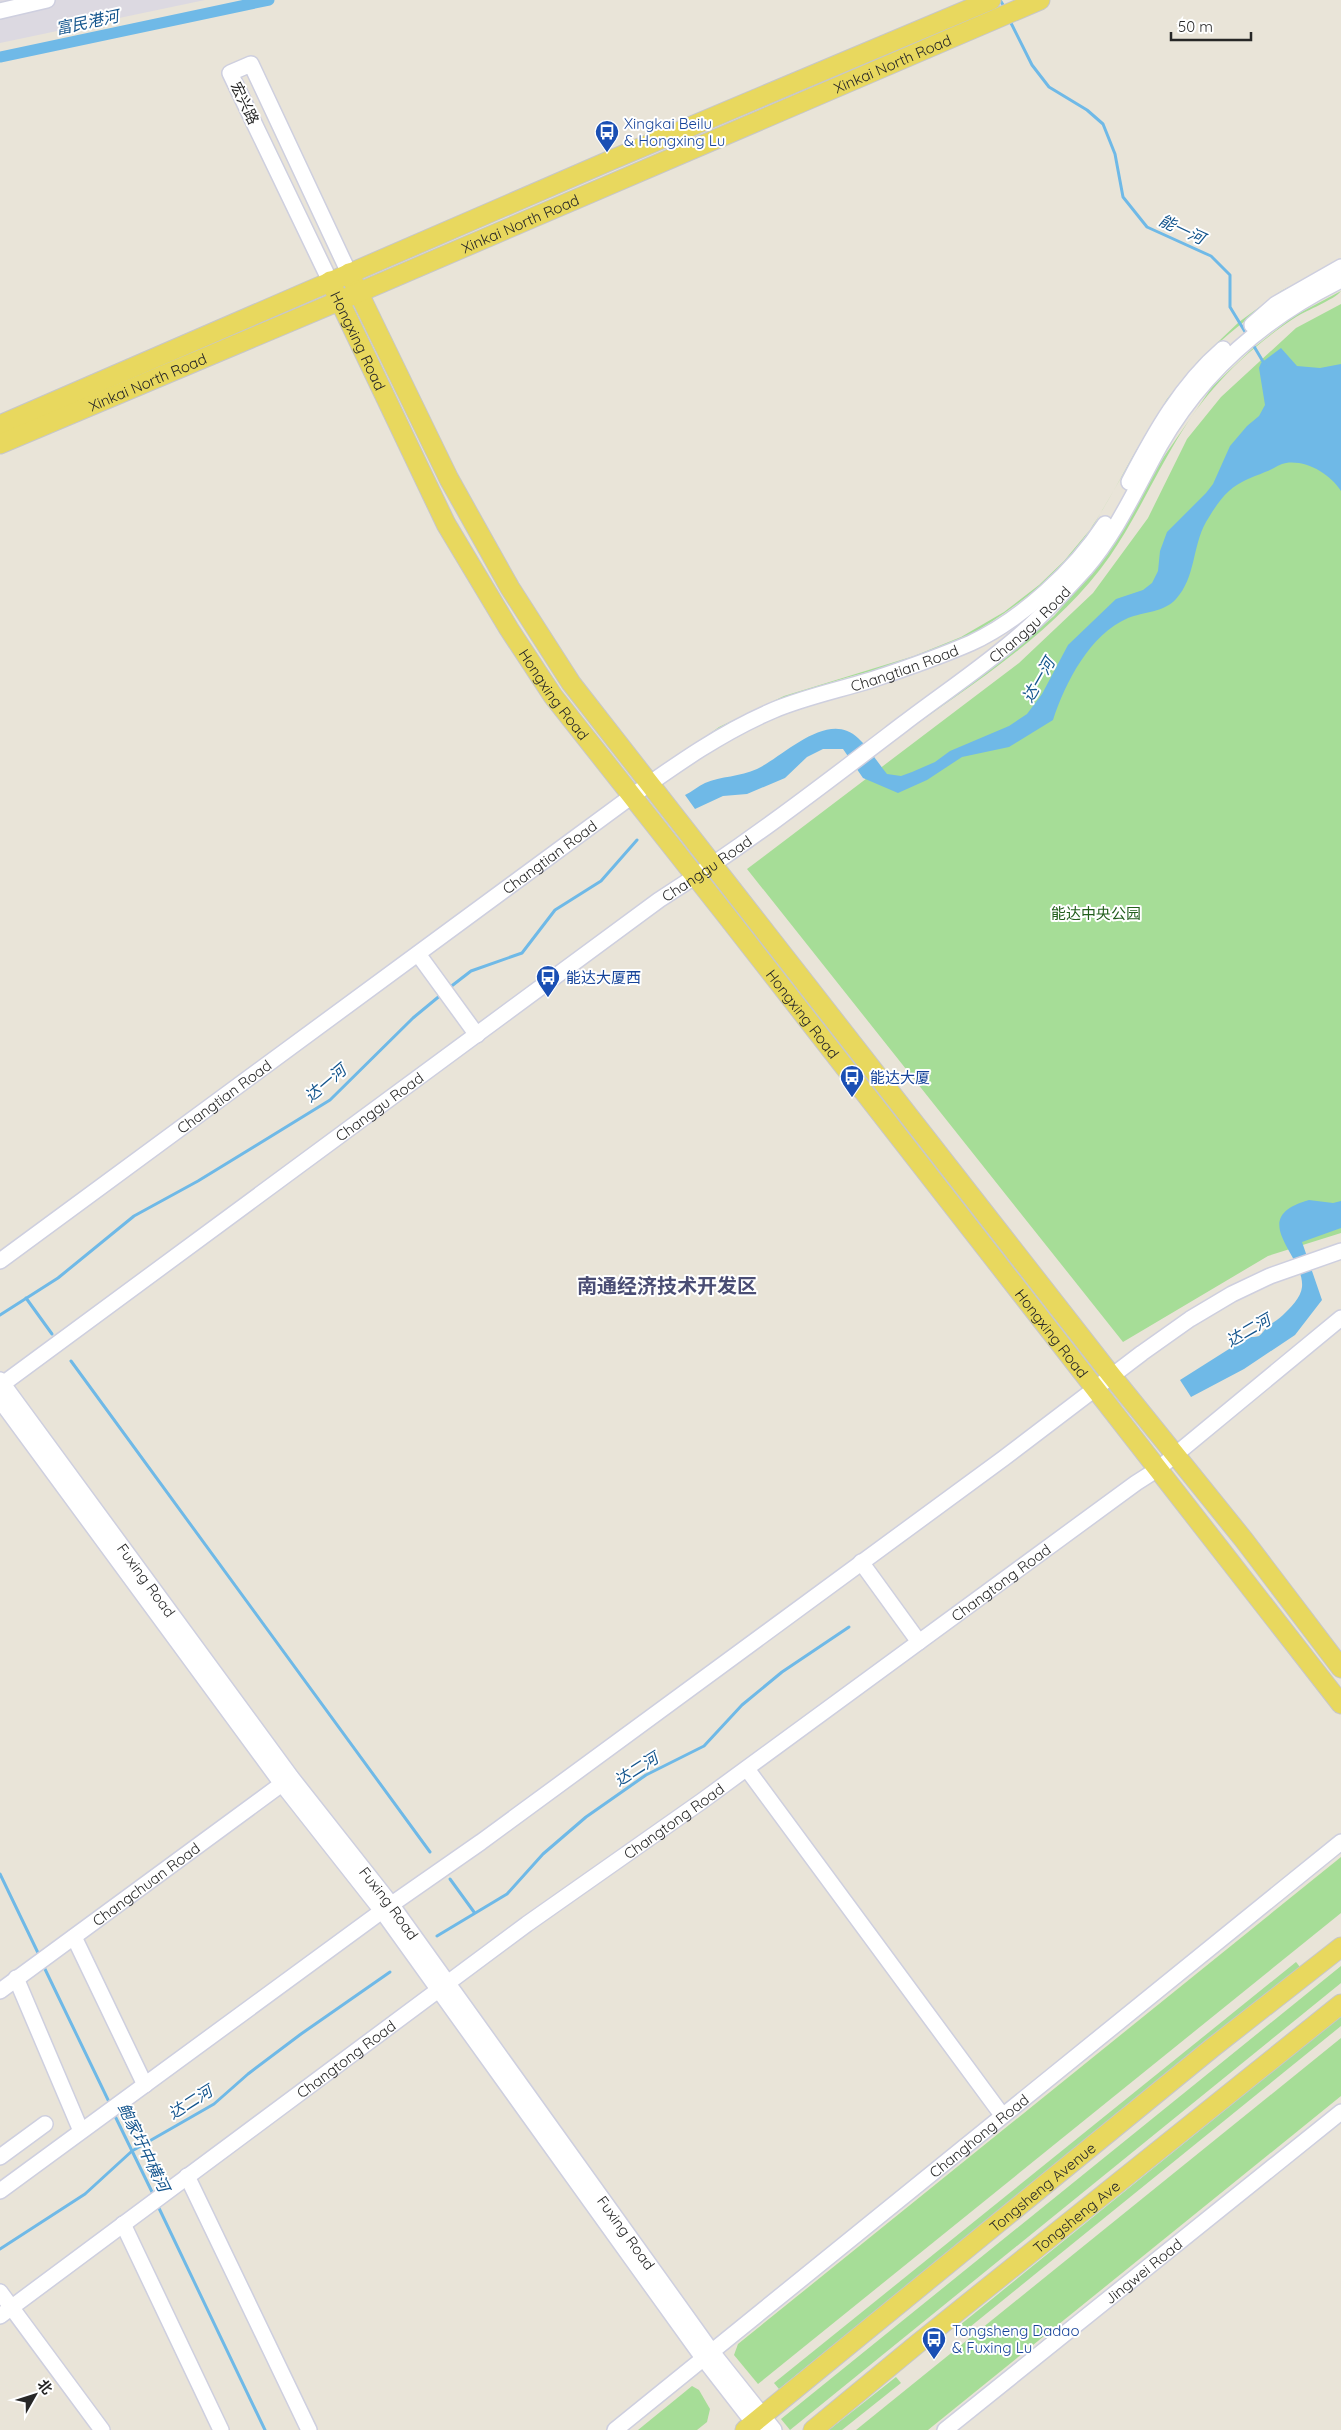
<svg xmlns="http://www.w3.org/2000/svg" width="1341" height="2430" font-family="Quicksand,'Noto Sans SC',sans-serif">
  <style>
    .industrial { fill: #dcd9e1 }
    .green { fill: #a6dd97 }
    .water { fill: #6fb9e7 }
    .lines { fill: none; stroke-linecap: round; stroke-linejoin: round }
    .stream { stroke: #6fb9e7; stroke-width: 3 }
    .canal { stroke: #6fb9e7; stroke-width: 11 }
    .minor-casing { stroke: #cecfdf; stroke-width: 18 }
    .major-casing { stroke: #c7c7c7; stroke-width: 21 }
    .minor { stroke: #fff; stroke-width: 15 }
    .major { stroke: #e8d85e; stroke-width: 19 }
    .labels { text-anchor: middle; dominant-baseline: central; stroke-width: 4; stroke-linejoin: round; paint-order: stroke }
    .street-label { font-size: 15px; fill: #272727; stroke: #fff }
    .transit-label { font-size: 15px; fill: #164399; stroke: #fff; text-anchor: start }
    .park-label { font-size: 15px; fill: #225e1c; stroke: #fff }
    .water-label { font-size: 16px; font-style: italic; fill: #14558d; stroke: #fff }
    .district-label { font-size: 20px; font-weight: bold; fill: #4a4d74; stroke: #fff }
  </style>
  <rect width="100%" height="100%" fill="#e9e4d8"/>
  <!-- industrial -->
  <path class="industrial" d="M0,0H205L0,43Z"/>
  <!-- green -->
  <g class="green">
    <path d="M1341,260C1271,299 1216,334 1168,400C1122,463 1100,538 1038,588C1014,607 989,625 962,639C906,666 843,675 785,698C744,714 708,737 672,761L719,727L784,696L914,656L961,637L1004,612L1039,585L1064,561L1093,526L1167,399L1199,360L1239,322L1281,291Z"/>
    <path d="M1341,291C1334,300 1307,310 1296,317C1267,336 1236,362 1213,389C1170,438 1147,502 1110,556C1054,636 964,689 886,746L1019,646L1054,616L1107,555L1163,458L1212,387L1252,349L1294,316Z"/>
    <path d="M1341,304V1233L1268,1256L1123,1342L747,869L1019,663L1093,593L1148,518L1187,439L1221,397L1296,328Z"/>
    <path d="M661,906L662,908L35,1367V1365Z"/>
    <path d="M1341,1857V1913L758,2384L734,2355L738,2344Z"/>
    <path d="M1296,1962L1300,1967L779,2389L774,2383Z"/>
    <path d="M1341,1966V1983L790,2430L781,2419Z"/>
    <path d="M1341,2016V2026L965,2331L960,2325Z"/>
    <path d="M1341,2038V2096L928,2430H856Z"/>
    <path d="M896,2377L901,2383L842,2430H829Z"/>
    <path d="M692,2386L699,2390L710,2409L707,2422L697,2430H638Z"/>
  </g>
  <!-- water -->
  <g class="water">
    <path d="M1281,348L1297,366L1320,368L1341,364V491C1330,474 1307,460 1286,463C1279,464 1272,470 1265,472C1251,478 1240,481 1229,491C1220,499 1212,512 1206,522C1192,547 1196,577 1176,599C1165,612 1143,612 1128,618C1090,634 1065,683 1053,720L1009,747L962,757L927,780L898,793L863,778L843,749H823L807,757L785,778L747,794L723,796L695,809L685,795C692,792 698,786 705,783C721,776 740,777 757,769C784,756 828,709 858,738C869,748 878,763 887,774L901,776L912,772L935,762L950,751L1009,726L1027,714L1042,694L1068,645L1116,599L1143,590L1152,583L1158,571L1160,551L1167,532L1206,493L1213,484L1230,446L1247,426L1259,416L1265,405L1259,368L1261,363Z"/>
    <path d="M1309,1200L1333,1203L1341,1201V1228L1302,1242L1322,1300L1295,1335L1244,1369L1191,1397L1180,1380L1248,1337C1251,1337 1257,1337 1259,1336C1262,1334 1265,1329 1267,1327C1272,1323 1278,1320 1283,1315C1290,1308 1301,1298 1302,1287C1305,1255 1245,1218 1309,1200Z"/>
  </g>
  <g class="lines">
    <!-- stream -->
    <g class="stream">
      <path d="M1000,0L1005,8"/>
      <path d="M1009,19L1032,65L1049,87L1087,110L1103,124L1115,154L1123,197L1147,227L1211,256L1230,275V307L1247,335"/>
      <path d="M1252,343L1265,365"/>
      <path d="M449,988L471,971L522,953L555,910L601,881L637,840"/>
      <path d="M26,1298L52,1334"/>
      <path d="M0,1315L58,1278L134,1216L198,1181L330,1100L413,1018L442,994"/>
      <path d="M71,1361L430,1852"/>
      <path d="M0,1874L40,1957"/>
      <path d="M450,1879L474,1912"/>
      <path d="M437,1936L507,1894L543,1854L586,1817L646,1775L704,1746L742,1705L782,1672L849,1627"/>
      <path d="M43,1965L111,2106"/>
      <path d="M114,2114L154,2196"/>
      <path d="M157,2204L265,2430"/>
      <path d="M0,2249L85,2194L132,2151L214,2104L248,2074L301,2034L390,1972"/>
    </g>
    <!-- canal -->
    <path class="canal" d="M0,57L269,0"/>
    <!-- minor casing -->
    <g class="minor-casing">
      <g id="minor">
        <path d="M0,11L47,0"/>
        <path d="M330,281L230,73L251,64L349,273"/>
        <path d="M1252,325L1276,304L1341,267"/>
        <path d="M1129,482C1154,434 1181,385 1223,349"/>
        <path d="M418,954L477,1035"/>
        <path id="s1" d="M0,1261L632,796C677,764 722,732 774,710C805,697 839,690 871,680C904,669 939,657 971,643C1021,620 1075,570 1105,524"/>
        <path id="s2" d="M0,1380L291,1777L391,1904L712,2352L774,2430"/>
        <path id="s3" d="M0,1386L659,900C744,846 823,785 903,724C942,694 985,666 1022,633C1044,614 1065,591 1085,569C1117,532 1136,488 1160,445C1202,372 1266,317 1341,280"/>
        <path d="M0,1400L282,1784L382,1911L703,2358L759,2430"/>
        <path d="M861,1562L919,1642"/>
        <path d="M747,1769L1002,2115"/>
        <path d="M74,1937L145,2085"/>
        <path d="M16,1978L81,2131"/>
        <path id="s4" d="M0,1991L290,1778"/>
        <path d="M0,2157L45,2124"/>
        <path d="M187,2176L309,2430"/>
        <path d="M0,2191L382,1911L481,1842L1004,1458L1142,1353L1190,1319L1232,1294L1270,1276L1341,1251"/>
        <path d="M123,2224L221,2430"/>
        <path d="M0,2292L102,2430"/>
        <path id="s5" d="M0,2316L527,1924L702,1801L1136,1483L1158,1469L1341,1318"/>
        <path id="s6" d="M615,2430L1341,1842"/>
        <path id="s7" d="M945,2430L1341,2112"/>
      </g>
    </g>
    <!-- major casing -->
    <g class="major-casing">
      <g id="major">
        <path d="M349,273L449,479L510,588L571,683L1111,1375L1244,1540L1341,1668"/>
        <path id="s8" d="M330,281L446,524L509,629L553,696L726,915L1341,1704"/>
        <path d="M0,425L609,161L991,0"/>
        <path id="s9" d="M0,444L339,301L1040,0"/>
        <path id="s10" d="M745,2430L1212,2048L1341,1947"/>
        <path id="s11" d="M813,2430L916,2345L1341,2004"/>
      </g>
    </g>
    <!-- minor -->
    <use href="#minor" class="minor"/>
    <!-- major -->
    <use href="#major" class="major"/>
  </g>
  <!-- icons -->
  <defs>
    <g id="bus-pin" transform="scale(1.25)"><path d="M0 17L-7.5 6A9.5 9.5 0 1 1 7.5 6Z" fill="#1a4fb4" stroke="#fff"/><path d="M-5-6H5V4H4V6H2V4H-2V6H-4V4H-5ZM-3.5-4V0h7V-4ZM-3.5 1.2v1.5H-2V1.2ZM2 1.2v1.5H3.5V1.2Z" fill="#fff"/></g>
  </defs>
  <g fill-rule="evenodd">
    <use href="#bus-pin" x="607" y="132"/>
    <use href="#bus-pin" x="548" y="977"/>
    <use href="#bus-pin" x="852" y="1077"/>
    <use href="#bus-pin" x="934" y="2339"/>
  </g>
  <g class="labels">
    <!-- street labels -->
    <g class="street-label">
      <text stroke="none"><textPath href="#s9" startOffset="970">Xinkai North Road</textPath></text>
      <text transform="translate(245 103) rotate(64)">宏兴路</text>
      <text stroke="none"><textPath href="#s9" startOffset="565">Xinkai North Road</textPath></text>
      <text stroke="none"><textPath href="#s8" startOffset="66">Hongxing Road</textPath></text>
      <text stroke="none"><textPath href="#s9" startOffset="160">Xinkai North Road</textPath></text>
      <text stroke="none"><textPath href="#s3" startOffset="1281">Changgu Road</textPath></text>
      <text stroke="none"><textPath href="#s1" startOffset="1088">Changtian Road</textPath></text>
      <text stroke="none"><textPath href="#s8" startOffset="471">Hongxing Road</textPath></text>
      <text stroke="none"><textPath href="#s1" startOffset="682">Changtian Road</textPath></text>
      <text stroke="none"><textPath href="#s3" startOffset="876">Changgu Road</textPath></text>
      <text stroke="none"><textPath href="#s8" startOffset="876">Hongxing Road</textPath></text>
      <text stroke="none"><textPath href="#s1" startOffset="278">Changtian Road</textPath></text>
      <text stroke="none"><textPath href="#s3" startOffset="471">Changgu Road</textPath></text>
      <text stroke="none"><textPath href="#s8" startOffset="1281">Hongxing Road</textPath></text>
      <text stroke="none"><textPath href="#s2" startOffset="248">Fuxing Road</textPath></text>
      <text stroke="none"><textPath href="#s5" startOffset="1241">Changtong Road</textPath></text>
      <text stroke="none"><textPath href="#s5" startOffset="836">Changtong Road</textPath></text>
      <text stroke="none"><textPath href="#s4" startOffset="181">Changchuan Road</textPath></text>
      <text stroke="none"><textPath href="#s2" startOffset="652">Fuxing Road</textPath></text>
      <text stroke="none"><textPath href="#s5" startOffset="431">Changtong Road</textPath></text>
      <text stroke="none"><textPath href="#s6" startOffset="468">Changhong Road</textPath></text>
      <text stroke="none"><textPath href="#s10" startOffset="384">Tongsheng Avenue</textPath></text>
      <text stroke="none"><textPath href="#s11" startOffset="339">Tongsheng Ave</textPath></text>
      <text stroke="none"><textPath href="#s2" startOffset="1058">Fuxing Road</textPath></text>
      <text stroke="none"><textPath href="#s7" startOffset="254">Jingwei Road</textPath></text>
    </g>
    <!-- transit labels -->
    <g class="transit-label">
      <text x="624" y="123">Xingkai Beilu<tspan x="624" dy="17">&amp; Hongxing Lu</tspan></text>
      <text x="566" y="977">能达大厦西</text>
      <text x="870" y="1077">能达大厦</text>
      <text x="952" y="2330">Tongsheng Dadao<tspan x="952" dy="17">&amp; Fuxing Lu</tspan></text>
    </g>
    <!-- park labels -->
    <g class="park-label">
      <text x="1096" y="913">能达中央公园</text>
    </g>
    <!-- water labels -->
    <g class="water-label">
      <text transform="translate(87 22) rotate(-12)">富民港河</text>
      <text transform="translate(1182 229) rotate(25)">能一河</text>
      <text transform="translate(1038 680) rotate(-60)">达一河</text>
      <text transform="translate(325 1083) rotate(-40)">达一河</text>
      <text transform="translate(1248 1330) rotate(-30)">达二河</text>
      <text transform="translate(636 1769) rotate(-32)">达二河</text>
      <text transform="translate(190 2102) rotate(-32)">达二河</text>
      <text transform="translate(144 2147) rotate(64)">鲍家圩中横河</text>
    </g>
    <!-- district labels -->
    <g class="district-label">
      <text x="667" y="1285">南通经济技术开发区</text>
    </g>
  </g>
  <!-- north arrow -->
  <g transform="translate(35 2395) rotate(51)" stroke="#ffffff" stroke-width="4" paint-order="stroke">
  <path d="M0-4L9 19L0 12L-9 19Z" fill="#272727"/>
  <text y="-8" font-size="14" font-weight="bold" text-anchor="middle" fill="#272727">北</text>
  </g>
  <!-- scale -->
  <path d="M1171 32v8h80v-8" fill="none" stroke="#272727" stroke-width="2.5"/>
  <text x="1178" y="32" font-size="15" fill="#272727" stroke="#ffffff" stroke-width="4" paint-order="stroke">50 m</text>
</svg>
